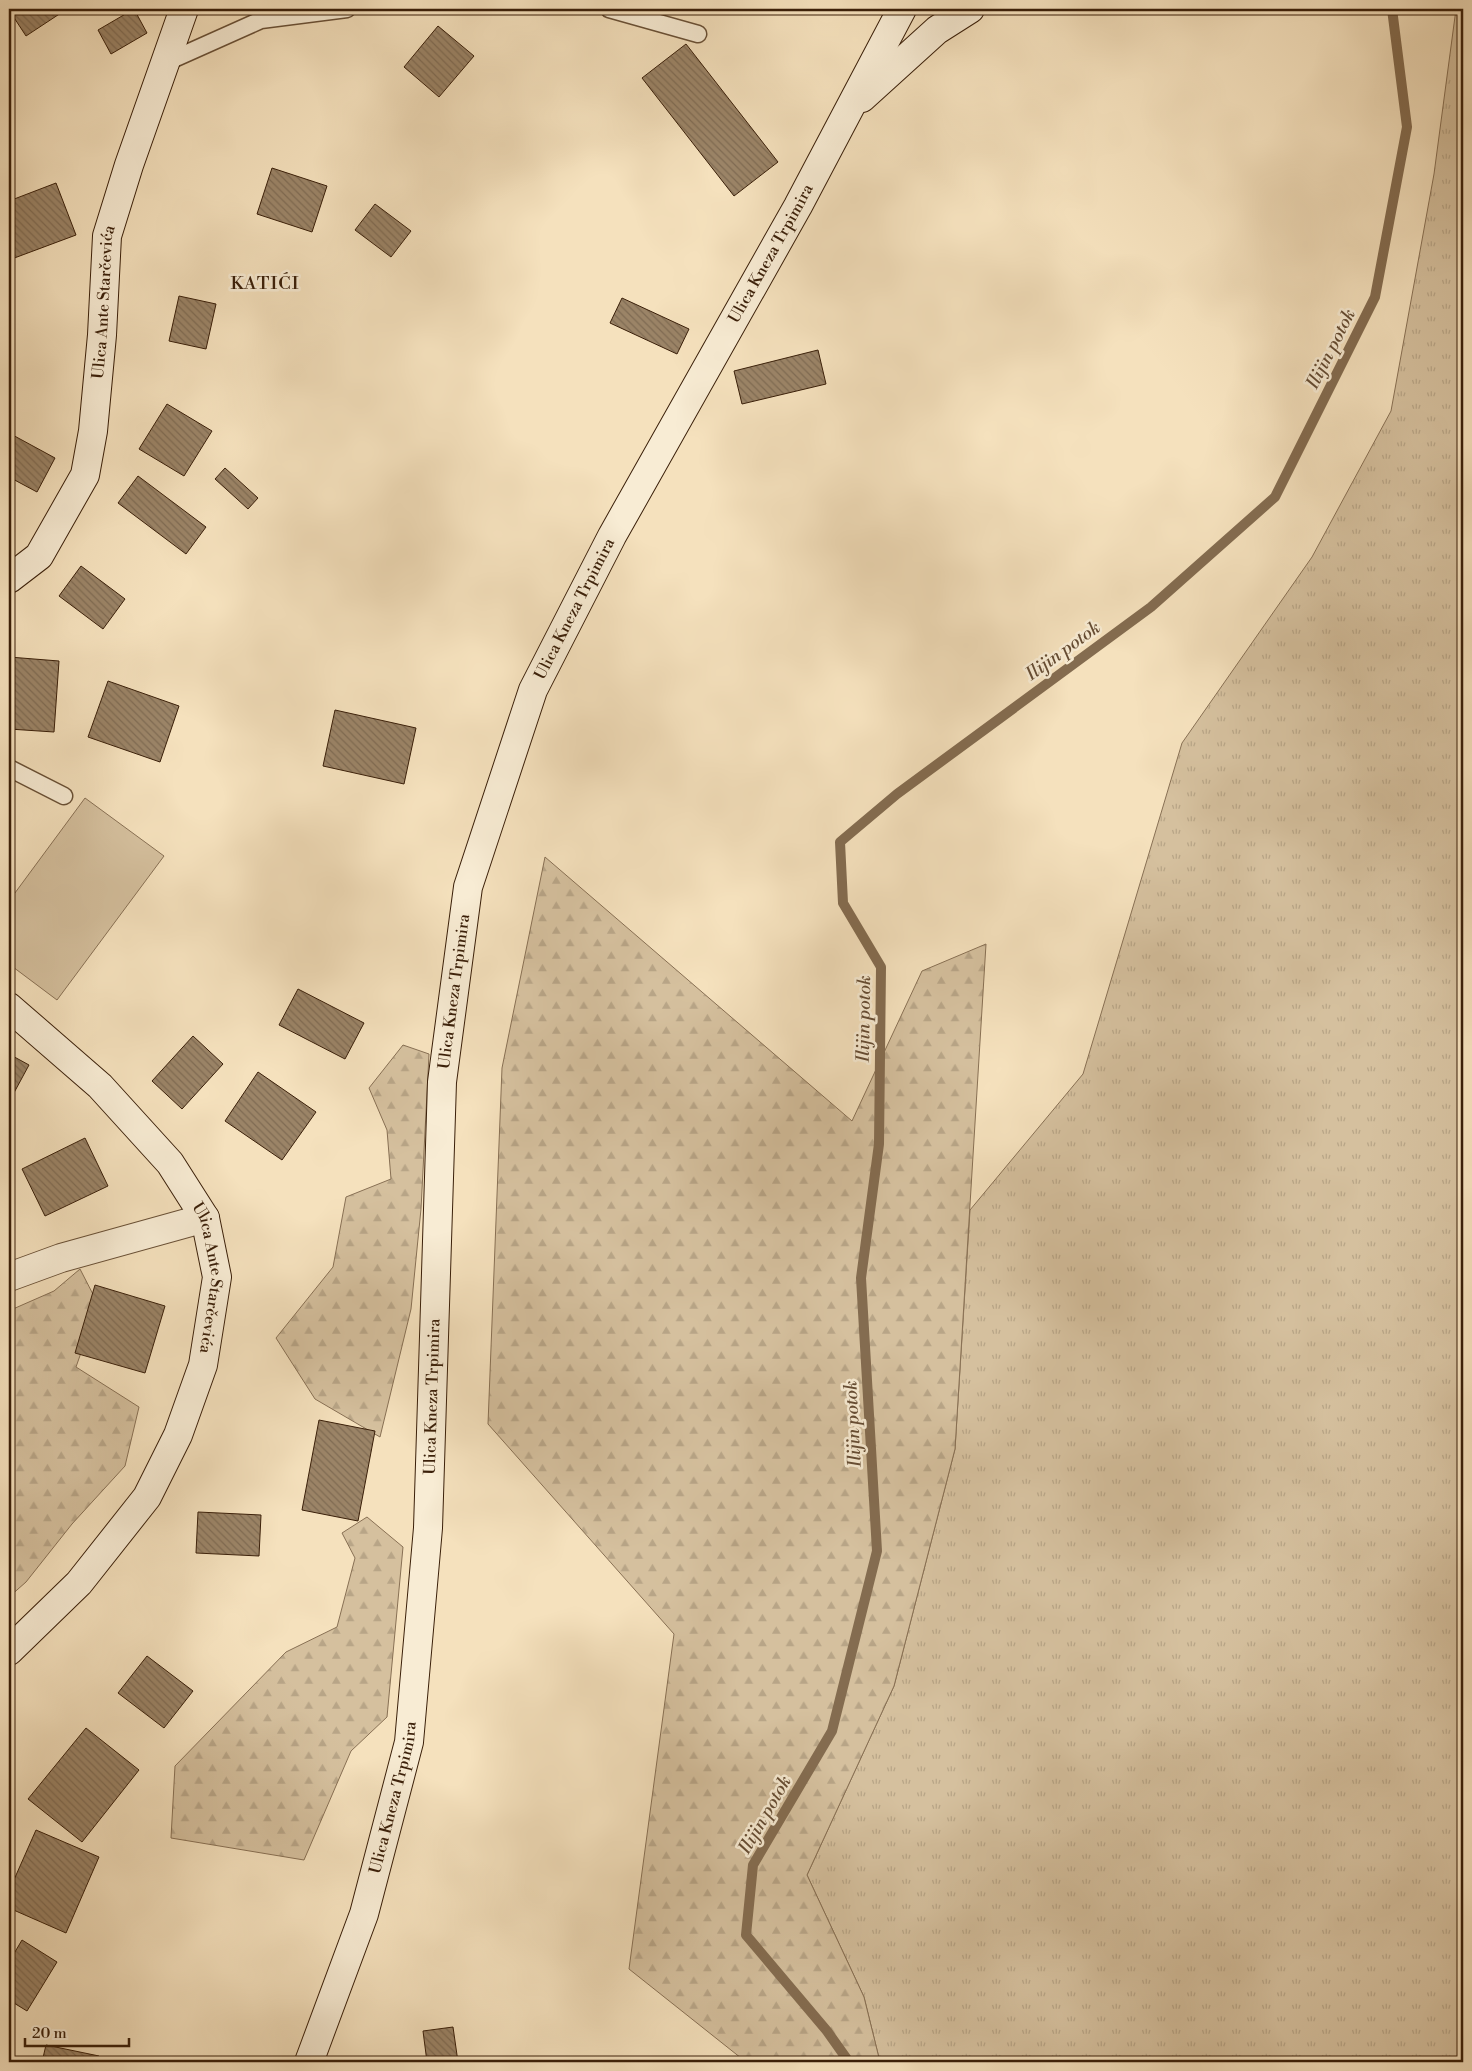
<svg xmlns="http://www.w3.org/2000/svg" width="1472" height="2071" font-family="'Libre Bodoni',serif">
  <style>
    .grass { fill: url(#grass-tufts); stroke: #887054 }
    .forest { fill: url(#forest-firs); stroke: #887054 }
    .garden { fill: #d5c09e; stroke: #887054 }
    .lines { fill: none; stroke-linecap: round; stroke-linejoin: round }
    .stream { stroke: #846c50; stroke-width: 10 }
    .building { fill: url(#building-back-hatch); stroke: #3a1f09 }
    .lane-casing { stroke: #695036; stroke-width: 19 }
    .street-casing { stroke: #695036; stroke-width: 30 }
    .secondary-casing { stroke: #3a1f09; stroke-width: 30 }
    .lane { stroke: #f8ecd4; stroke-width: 16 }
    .street { stroke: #f8ecd4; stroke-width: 28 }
    .secondary { stroke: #f8ecd4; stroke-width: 28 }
    .labels { text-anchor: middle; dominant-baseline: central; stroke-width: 5; stroke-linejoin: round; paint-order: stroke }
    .street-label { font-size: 16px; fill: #3a1f09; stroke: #f8ecd4 }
    .neighbourhood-label { font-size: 18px; letter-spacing: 1px; fill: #3a1f09; stroke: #f8ecd4 }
    .water-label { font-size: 18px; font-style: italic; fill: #654c33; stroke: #f8ecd4 }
  </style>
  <defs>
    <pattern id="grass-tufts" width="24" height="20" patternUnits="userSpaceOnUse" patternTransform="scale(1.25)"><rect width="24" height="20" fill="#d5c09e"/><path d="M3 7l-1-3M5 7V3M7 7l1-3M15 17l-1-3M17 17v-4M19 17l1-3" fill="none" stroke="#b8a587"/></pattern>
    <pattern id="forest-firs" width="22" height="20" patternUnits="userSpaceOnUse" patternTransform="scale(1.25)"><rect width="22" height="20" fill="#d5c09e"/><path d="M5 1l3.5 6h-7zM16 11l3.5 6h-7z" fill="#b8a587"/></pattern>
    <pattern id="building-back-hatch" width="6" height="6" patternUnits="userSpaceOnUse" patternTransform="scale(1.25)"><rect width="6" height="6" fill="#9b8467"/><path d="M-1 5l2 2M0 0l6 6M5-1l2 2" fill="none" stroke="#7f6b53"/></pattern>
  </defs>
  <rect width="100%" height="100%" fill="#f5e1bd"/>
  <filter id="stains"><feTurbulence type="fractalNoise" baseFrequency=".004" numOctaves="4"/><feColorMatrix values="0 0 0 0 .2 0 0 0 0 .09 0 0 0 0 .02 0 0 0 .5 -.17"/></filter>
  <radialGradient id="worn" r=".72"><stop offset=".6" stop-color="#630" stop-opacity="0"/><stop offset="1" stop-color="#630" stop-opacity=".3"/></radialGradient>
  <!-- grass -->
  <path class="grass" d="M1456,9H1463V2062H880L864,1997L807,1875L894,1686L955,1449L970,1210L1083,1074L1182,743L1312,557L1391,411L1434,174Z"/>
  <!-- forest -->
  <g class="forest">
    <path d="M545,857L852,1121L922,971L986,944L955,1449L894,1686L807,1875L864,1997L880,2062H746L629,1969L674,1634L488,1424L502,1068Z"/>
    <path d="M403,1045L429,1054L421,1209L411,1309L380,1437L315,1399L276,1338L333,1267L346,1197L391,1179L387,1130L369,1088Z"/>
    <path d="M80,1269L98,1304L76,1367L139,1407L125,1466L72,1524L26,1582L9,1597V1314L13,1309L54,1291Z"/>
    <path d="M367,1517L403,1547L387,1717L351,1751L304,1860L171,1838L175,1766L286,1652L337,1627L355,1558L342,1533Z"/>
  </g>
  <!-- garden -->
  <path class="garden" d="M85,798L164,856L57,1000L9,964V901Z"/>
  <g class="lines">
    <!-- stream -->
    <path class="stream" d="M849,2062L827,2031L746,1935L753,1865L832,1731L877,1551L861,1278L879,1144L881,967L843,903L840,842L897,794L1151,607L1275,497L1375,297L1407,127L1392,9"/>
  </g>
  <!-- building -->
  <g class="building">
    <path d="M17,9H67L26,36L11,13Z"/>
    <path d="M134,9L147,33L111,54L98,30Z"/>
    <path d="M438,26L474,56L439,97L404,67Z"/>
    <path d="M686,44L778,162L734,196L642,78Z"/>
    <path d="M272,168L327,186L312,232L257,214Z"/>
    <path d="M56,183L76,235L9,260V201Z"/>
    <path d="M375,204L411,231L391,257L355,230Z"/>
    <path d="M179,296L216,304L206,349L169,341Z"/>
    <path d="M622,298L689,329L677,354L610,323Z"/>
    <path d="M818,350L826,384L742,404L734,371Z"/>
    <path d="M167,404L212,431L184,476L139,449Z"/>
    <path d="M9,433L55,458L37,492L9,477Z"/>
    <path d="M225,468L258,498L248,509L215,479Z"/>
    <path d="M138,476L206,527L186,554L118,503Z"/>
    <path d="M81,566L125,599L103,629L59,596Z"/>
    <path d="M9,657L59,661L54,732L9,729Z"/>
    <path d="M108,681L179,706L160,762L88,737Z"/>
    <path d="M335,710L416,728L404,784L323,766Z"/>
    <path d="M298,989L364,1023L345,1059L279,1025Z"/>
    <path d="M193,1036L223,1064L182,1109L152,1081Z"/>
    <path d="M9,1054L29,1065L9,1102Z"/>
    <path d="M258,1072L316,1112L282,1160L225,1121Z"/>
    <path d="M85,1138L108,1186L45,1216L22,1169Z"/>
    <path d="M95,1285L165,1306L145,1373L75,1353Z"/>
    <path d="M319,1420L375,1431L358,1521L302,1510Z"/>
    <path d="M198,1512L261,1515L259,1556L196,1553Z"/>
    <path d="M147,1656L193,1691L164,1728L118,1693Z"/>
    <path d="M86,1728L139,1770L82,1842L28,1799Z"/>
    <path d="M36,1830L99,1857L66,1933L9,1908V1891Z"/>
    <path d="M22,1940L57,1962L27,2011L9,2000V1962Z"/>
    <path d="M453,2027L458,2062H427L423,2031Z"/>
    <path d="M46,2045L99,2056L98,2062H42Z"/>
  </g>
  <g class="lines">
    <!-- lane casing -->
    <g class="lane-casing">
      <g id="lane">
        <path d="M609,9L698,34"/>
        <path d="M167,62L261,20L347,9"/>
        <path d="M9,768L64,796"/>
      </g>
    </g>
    <!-- street casing -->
    <g class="street-casing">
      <path id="street" d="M9,1277L61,1258L205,1218"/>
    </g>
    <!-- secondary casing -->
    <g class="secondary-casing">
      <g id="secondary">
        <path d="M862,98L937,30L970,9"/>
        <path id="s1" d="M9,579L39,556L85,475L93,431L102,335L107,236L129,165L184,9"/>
        <path id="s2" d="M9,1007L100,1086L170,1163L205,1218L217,1277L203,1365L178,1435L147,1497L79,1583L9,1651"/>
        <path id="s3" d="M309,2062L364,1914L409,1742L428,1528L442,1082L468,887L533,690L612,536L798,206L902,9"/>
      </g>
    </g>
    <!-- lane -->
    <use href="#lane" class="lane"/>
    <!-- street -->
    <use href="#street" class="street"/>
    <!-- secondary -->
    <use href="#secondary" class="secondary"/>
  </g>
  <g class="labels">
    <!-- street labels -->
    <g class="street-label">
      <text stroke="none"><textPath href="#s3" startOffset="1898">Ulica Kneza Trpimira</textPath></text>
      <text stroke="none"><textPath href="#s1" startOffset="305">Ulica Ante Starčevića</textPath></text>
      <text stroke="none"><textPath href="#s3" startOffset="1492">Ulica Kneza Trpimira</textPath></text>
      <text stroke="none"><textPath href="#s3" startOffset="1088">Ulica Kneza Trpimira</textPath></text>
      <text stroke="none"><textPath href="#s2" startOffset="350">Ulica Ante Starčevića</textPath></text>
      <text stroke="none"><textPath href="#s3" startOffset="682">Ulica Kneza Trpimira</textPath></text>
      <text stroke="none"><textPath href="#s3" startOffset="278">Ulica Kneza Trpimira</textPath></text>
    </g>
    <!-- neighbourhood labels -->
    <g class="neighbourhood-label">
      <text x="265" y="283">KATIĆI</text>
    </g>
    <!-- water labels -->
    <g class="water-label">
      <text transform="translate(1331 349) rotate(-63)">Ilijin potok</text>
      <text transform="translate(1063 651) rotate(-36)">Ilijin potok</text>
      <text transform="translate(864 1019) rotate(-89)">Ilijin potok</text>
      <text transform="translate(853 1424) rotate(-93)">Ilijin potok</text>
      <text transform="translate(765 1815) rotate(-60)">Ilijin potok</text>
    </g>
  </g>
  <!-- margin -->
  <rect width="1472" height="2071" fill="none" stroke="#f5e1bd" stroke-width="30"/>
  <rect x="10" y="10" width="1452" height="2051" fill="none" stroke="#3a1f09" stroke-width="2.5"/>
  <rect x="15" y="15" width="1442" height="2041" fill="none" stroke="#3a1f09"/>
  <!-- scale -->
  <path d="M25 2038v8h104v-8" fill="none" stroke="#3a1f09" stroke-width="2.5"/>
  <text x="32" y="2038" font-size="15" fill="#3a1f09" stroke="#f8ecd4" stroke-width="4" paint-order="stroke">20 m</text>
  <rect width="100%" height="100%" filter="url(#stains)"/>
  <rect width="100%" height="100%" fill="url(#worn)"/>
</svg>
